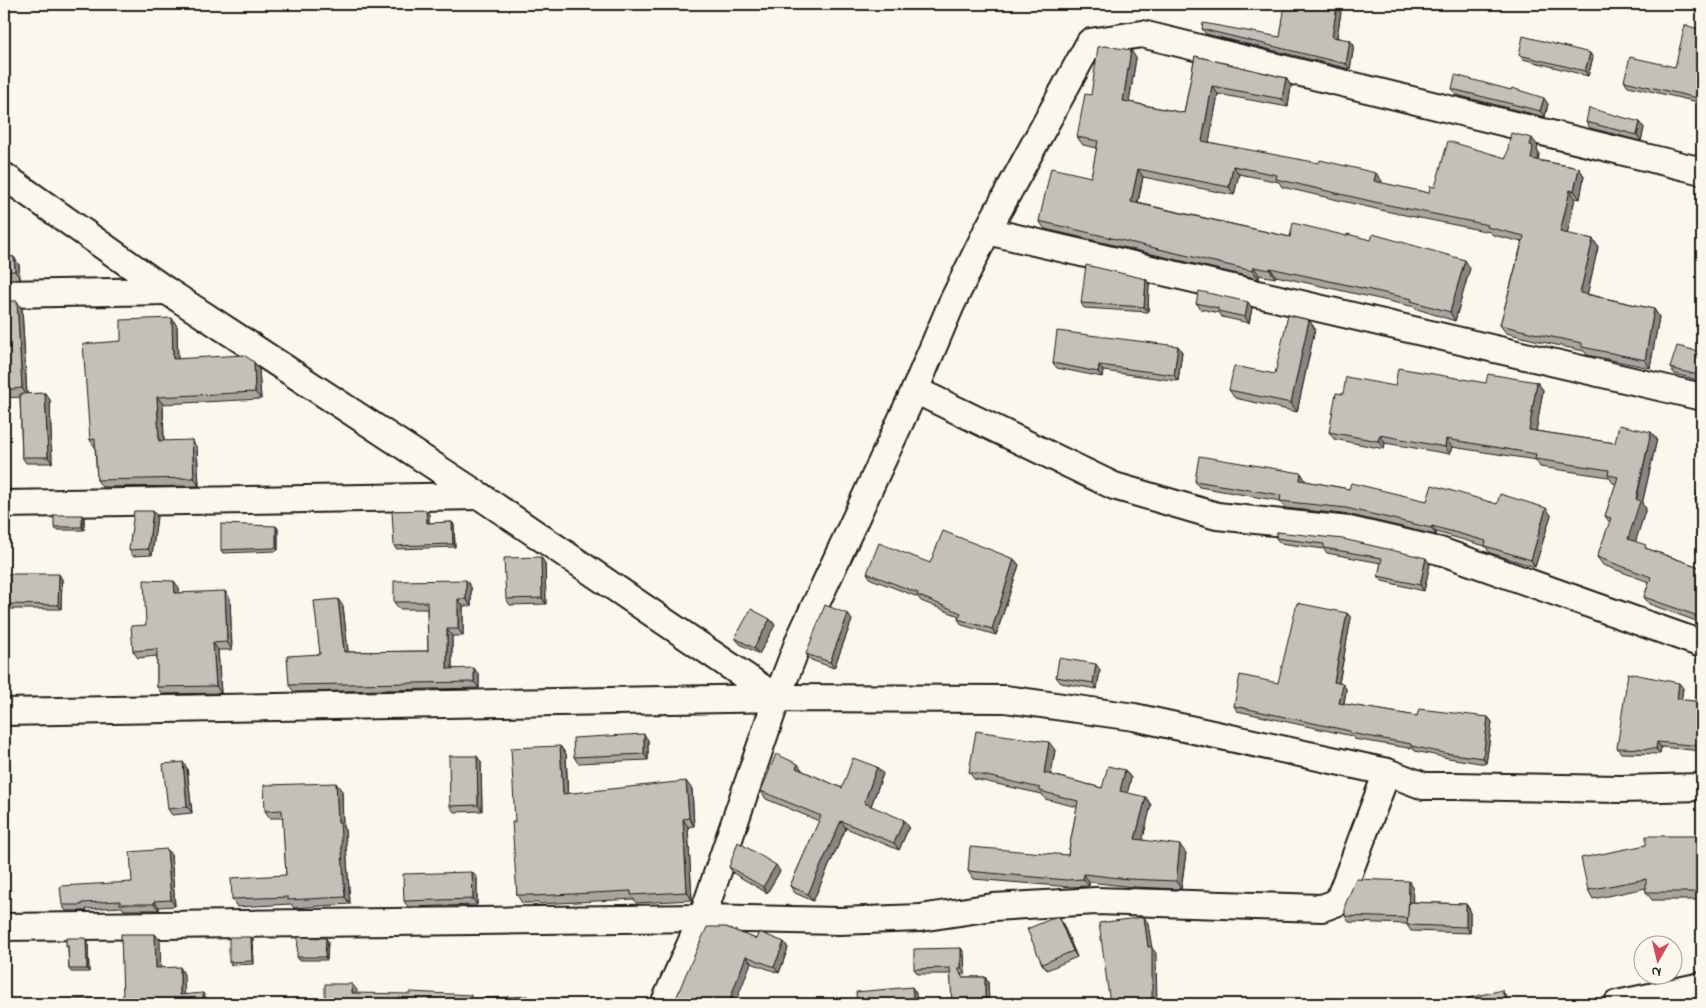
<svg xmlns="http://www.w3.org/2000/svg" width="1706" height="1008" font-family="'Indie Flower',sans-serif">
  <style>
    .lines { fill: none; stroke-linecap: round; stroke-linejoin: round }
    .minor-casing { stroke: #1c1c1c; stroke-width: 30 }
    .minor { stroke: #fbf7ec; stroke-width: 26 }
    .wall { fill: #a8a59e; stroke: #1c1c1c }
    .shaded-wall { fill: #888681; stroke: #1c1c1c }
    .building { fill: #c3c0b8; stroke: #1c1c1c }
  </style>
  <rect width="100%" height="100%" fill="#fbf7ec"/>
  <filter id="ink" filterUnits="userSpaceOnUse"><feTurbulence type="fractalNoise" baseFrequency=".02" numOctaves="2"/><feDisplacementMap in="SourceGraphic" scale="10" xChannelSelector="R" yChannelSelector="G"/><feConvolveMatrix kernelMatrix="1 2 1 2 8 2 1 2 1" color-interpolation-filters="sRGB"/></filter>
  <g filter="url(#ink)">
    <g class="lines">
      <!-- minor casing -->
      <g class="minor-casing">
        <g id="minor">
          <path d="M4,176L167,291L480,496L777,698"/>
          <path d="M987,231L1702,397"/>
          <path d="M4,294L167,291"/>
          <path d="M915,390L1114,486L1217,516L1349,530L1440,551L1702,644"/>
          <path d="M4,504L480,496"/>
          <path d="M4,712L777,698L1005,699L1134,717L1387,772L1424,786H1455L1620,789L1702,787"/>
          <path d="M4,927L702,918L839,921L920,918L993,907L1096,901L1322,908L1338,902L1387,772"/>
          <path d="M664,1004L702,918L777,698L800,638L915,390L951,305L987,231L1090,42L1142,34L1702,171"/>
          <path d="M1617,1004L1702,986"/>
        </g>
      </g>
      <!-- minor -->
      <use href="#minor" class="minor"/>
    </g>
    <!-- wall -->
    <g class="wall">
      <path d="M1341,12L1337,37L1354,45L1350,69L1206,34L1202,29L1280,37Z"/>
      <path d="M1702,30V103L1628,86L1624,81L1675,67Z"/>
      <path d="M1519,55L1593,58L1588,76L1523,59Z"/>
      <path d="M1195,56L1286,78L1291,86L1288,107L1218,94L1209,142L1382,181L1381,183L1429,193L1435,187L1538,146L1537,150L1539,154L1538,160L1579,168L1584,176L1580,199L1575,198L1567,234L1593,239L1598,247L1587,294L1654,309L1659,317L1650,368L1587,355L1584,351L1547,343L1506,333L1500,325L1522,242L1493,235L1490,232L1385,211L1282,187L1279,182L1239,174L1234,195L1143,177L1138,203L1290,237L1470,268L1455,321L1417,309L1415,307L1276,276L1275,278L1259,275V279L1045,229L1039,221L1091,177L1097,148L1083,145L1077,137L1091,95L1136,58L1129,102L1184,113Z"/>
      <path d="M1452,89L1511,90L1548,104L1545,117L1456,95Z"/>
      <path d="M1586,122H1640L1644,128L1641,141L1590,128Z"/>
      <path d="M4,256L14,257L19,265L20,279H4Z"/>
      <path d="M1146,279L1149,284L1148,312L1084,308L1081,303Z"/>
      <path d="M4,301L22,309L27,394L45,393L50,400L52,463H26L22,457L20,397L4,398Z"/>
      <path d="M1196,303L1252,308L1249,323L1222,317L1219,313L1201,309Z"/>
      <path d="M1309,320L1315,329L1297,412L1235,398L1229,390L1275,374Z"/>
      <path d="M177,326L178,359L254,362L259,369L261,399L163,404L164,441L197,448L199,486L102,487L97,480L95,447L90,440L121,341Z"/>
      <path d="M1178,346L1182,352L1178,381L1103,371L1102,377L1057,368L1053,363Z"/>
      <path d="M1702,352V381L1675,374L1670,368Z"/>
      <path d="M1537,382L1543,390L1536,431L1615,443L1651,432L1657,439L1642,504L1646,508L1635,542L1648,549L1702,568V625H1700L1699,622L1649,604L1644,597L1649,582L1603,565L1597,557L1610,523L1605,516L1616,484L1613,483L1609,477L1540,467L1536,460L1452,447L1450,454L1385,443L1384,449L1334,439L1329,432L1343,394L1395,386Z"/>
      <path d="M1301,473L1305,480V481L1349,489L1427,501L1497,504L1551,515L1535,567L1490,553L1485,546L1436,532V535L1351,515L1285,508L1280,501L1199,487L1195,481Z"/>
      <path d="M1702,479V507L1699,506L1695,500Z"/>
      <path d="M426,510L429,514V523L452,522L454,525L455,547L396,549L394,546Z"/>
      <path d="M82,515L84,518V530H56L54,527Z"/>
      <path d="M157,516L152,555L133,556L129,550Z"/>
      <path d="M276,526L278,529V550L276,551L223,553L221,550Z"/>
      <path d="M1277,532L1430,564L1424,591L1382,581L1378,576L1381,563L1327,553L1324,549L1280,543L1276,538Z"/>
      <path d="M1014,559L1019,565L996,635L962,625L958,619L959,616L921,601L918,597L871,579L867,573L930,563Z"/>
      <path d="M545,563L546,604L510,605L506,599Z"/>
      <path d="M4,574L62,579L61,609H4Z"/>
      <path d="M471,587V606H463V636H452V668L479,675V688L294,692L289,685L320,654L343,606L348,652L428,651L427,609H399L394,602Z"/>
      <path d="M179,588V593L230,598L232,650H218L221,693L162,694L157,687V656L138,658L133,651L146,625Z"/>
      <path d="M1347,613L1351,618L1339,683L1343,684L1346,689L1344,704L1417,716L1488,717L1492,722L1486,764L1448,758L1415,751L1414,749L1354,739L1352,736L1237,711L1234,706L1278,683Z"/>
      <path d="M770,619L775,625L759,654L740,644L735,638Z"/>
      <path d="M852,620L834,668L811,660L806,654Z"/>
      <path d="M1100,670L1097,689L1061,683L1056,677Z"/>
      <path d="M1683,688L1681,700L1702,702V751L1661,747L1660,754L1621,753L1617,748Z"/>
      <path d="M648,740V760L578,763L574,757Z"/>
      <path d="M560,746L566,754L568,794L692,789L694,826L688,827L692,900L636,903L634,899L539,904L538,903H522L517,895L515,822Z"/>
      <path d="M1055,750L1051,775L1102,788L1125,770L1131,778L1127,793L1151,805L1142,840L1186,853L1181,889L1133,887L1089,882V886L1071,887L973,879L968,871L1068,855L1077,807L1045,799L1042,794L974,779L969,772Z"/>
      <path d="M481,762L482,811L454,812L450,806Z"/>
      <path d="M877,767L883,774L871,806L909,827L899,850L846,828L813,901L795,893L790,886L819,821L766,799L761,791L803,771L842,788Z"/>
      <path d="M187,768L192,813L172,815L168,809Z"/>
      <path d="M342,791L343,827L345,830L350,904L294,908L291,904L237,907L232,899L286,875L283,818H270L265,811Z"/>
      <path d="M1702,836V900H1652L1646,892V888L1593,899L1588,890Z"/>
      <path d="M171,855L175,906L159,907V910H124L122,907L86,909L87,911H66L62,905L132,882Z"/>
      <path d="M729,867L780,871L767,893L733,873Z"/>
      <path d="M477,878V905L408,907L404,901Z"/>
      <path d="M1413,887L1412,902L1466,904L1470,910V933L1411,931L1407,925V924L1349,922L1345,916Z"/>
      <path d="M1062,922L1077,957L1047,970L1042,964Z"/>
      <path d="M726,927L756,939L784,942L788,948L779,973L751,963Z"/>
      <path d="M251,937L253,940L254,964L231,965L229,962Z"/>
      <path d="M86,938L88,941L89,972H71L69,969L68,948L66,946Z"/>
      <path d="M328,941L327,960H299L297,957Z"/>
      <path d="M961,948L964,953L965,974H961L963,977H985L988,982L989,1003L952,1004L951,974H918L914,969Z"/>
    </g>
    <!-- shaded-wall -->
    <g class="shaded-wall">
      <path d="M1337,6L1341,12L1336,42L1332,37Z"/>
      <path d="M1350,40L1354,45L1350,69L1346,64Z"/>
      <path d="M1131,50L1136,58L1128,109L1123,101Z"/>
      <path d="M1590,53L1593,58L1588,76L1585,71Z"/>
      <path d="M1286,78L1291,86L1288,107L1282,99Z"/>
      <path d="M1212,86L1218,94L1208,149L1202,141Z"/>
      <path d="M1544,98L1548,104L1545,117L1540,111Z"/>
      <path d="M1640,122L1644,128L1641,141L1637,135Z"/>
      <path d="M1532,138L1538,146L1537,150L1539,154L1537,167L1531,159L1530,145Z"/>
      <path d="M1233,166L1239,174L1234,195L1229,187Z"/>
      <path d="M1579,168L1584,176L1580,199L1574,191Z"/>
      <path d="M1138,169L1143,177L1136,210L1131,202Z"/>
      <path d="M1376,173L1382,181L1380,189L1374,181Z"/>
      <path d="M1570,190L1575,198L1566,240L1560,232Z"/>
      <path d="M1593,239L1598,247L1586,301L1580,293Z"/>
      <path d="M14,257L19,265L20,279L15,271Z"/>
      <path d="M1465,260L1470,268L1455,321L1450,312Z"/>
      <path d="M1254,267L1259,275V279L1253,271Z"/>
      <path d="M1270,268L1276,276L1275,278L1270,270Z"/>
      <path d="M1146,279L1149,284L1148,312L1144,307Z"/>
      <path d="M17,301L22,309L27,396L22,388Z"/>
      <path d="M1248,302L1252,308L1249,323L1245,317Z"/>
      <path d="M1654,309L1659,317L1650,368L1645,360Z"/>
      <path d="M172,318L177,326L178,366L173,359Z"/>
      <path d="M1309,320L1315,329L1297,412L1291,403Z"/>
      <path d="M1178,346L1182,352L1178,381L1174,375Z"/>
      <path d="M254,362L259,369L261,399L255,392Z"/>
      <path d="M1099,365L1103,371L1102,377L1098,372Z"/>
      <path d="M1537,382L1543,390L1535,438L1529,430Z"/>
      <path d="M45,393L50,400L52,463L48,457Z"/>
      <path d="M157,397L163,404L164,449L159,441Z"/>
      <path d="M1651,432L1657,439L1642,504L1646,508L1634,547L1628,539Z"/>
      <path d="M1380,435L1385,443L1384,449L1378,441Z"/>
      <path d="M1446,439L1452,447L1450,454L1445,447Z"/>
      <path d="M192,440L197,448L199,486L194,478Z"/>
      <path d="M1301,473L1305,480L1304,487L1300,480Z"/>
      <path d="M1546,508L1551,515L1535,567L1531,560Z"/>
      <path d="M426,510L429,514V526L427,523Z"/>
      <path d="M153,511L157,516L152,555L148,549Z"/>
      <path d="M82,515L84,518V530L82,527Z"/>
      <path d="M452,522L454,525L455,547L453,544Z"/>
      <path d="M276,526L278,529V550L276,547Z"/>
      <path d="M1432,526L1436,532V535L1431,528Z"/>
      <path d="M541,557L545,563L546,604L542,598Z"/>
      <path d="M1426,558L1430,564L1424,591L1420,585Z"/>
      <path d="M1014,559L1019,565L996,635L992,629Z"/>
      <path d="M59,574L62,579L61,609L58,605Z"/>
      <path d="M466,580L471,587V606L466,599Z"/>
      <path d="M174,581L179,588L180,600L175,593Z"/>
      <path d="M225,591L230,598L232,650L227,642Z"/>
      <path d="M338,599L343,606L349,659L344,652Z"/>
      <path d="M458,599L463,606V636L458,629Z"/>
      <path d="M1347,613L1351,618L1338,688L1334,682Z"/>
      <path d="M848,614L852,620L834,668L830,662Z"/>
      <path d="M770,619L775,625L759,654L754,648Z"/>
      <path d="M447,629L452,636V675L447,669Z"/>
      <path d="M213,643L218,650L221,693L216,686Z"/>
      <path d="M1096,664L1100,670L1097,689L1093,683Z"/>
      <path d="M474,668L479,675V688L474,682Z"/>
      <path d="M1679,683L1683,688L1681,704L1677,699Z"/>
      <path d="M1343,684L1346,689L1343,709L1339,703Z"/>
      <path d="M1488,717L1492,722L1486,764L1483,758Z"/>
      <path d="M644,734L648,740V760L644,754Z"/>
      <path d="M1049,742L1055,750L1050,781L1044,773Z"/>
      <path d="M1657,742L1661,747L1660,754L1656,749Z"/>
      <path d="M560,746L566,754L568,802L563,794Z"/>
      <path d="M477,756L481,762L482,811L478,805Z"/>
      <path d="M183,762L187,768L192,813L187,807Z"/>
      <path d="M798,764L803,771L796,768Z"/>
      <path d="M877,767L883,774L869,811L864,803Z"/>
      <path d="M1125,770L1131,778L1126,799L1120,791Z"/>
      <path d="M686,781L692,789L694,826L689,818Z"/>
      <path d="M336,783L342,791L343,827L345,830L350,904L345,897L338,822Z"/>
      <path d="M1146,797L1151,805L1141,847L1135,839Z"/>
      <path d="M683,819L688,827L692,900L687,892Z"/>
      <path d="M904,820L909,827L899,850L894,843Z"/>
      <path d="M841,821L846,828L813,901L808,894Z"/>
      <path d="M1180,845L1186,853L1181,889L1176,881Z"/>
      <path d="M167,849L171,855L175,906L171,900Z"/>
      <path d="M776,865L780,871L767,893L763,887Z"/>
      <path d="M472,872L477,878V905L473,899Z"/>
      <path d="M1084,874L1089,882V886L1083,879Z"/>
      <path d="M1409,881L1413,887L1412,924L1408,918Z"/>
      <path d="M154,901L159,907V910L154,904Z"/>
      <path d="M1466,904L1470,910V933L1466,927Z"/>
      <path d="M1058,916L1062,922L1077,957L1073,951Z"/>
      <path d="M1144,917L1148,923L1152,948L1156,953L1157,1004H1152L1148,947Z"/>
      <path d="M155,934L160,940L161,974L156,968Z"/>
      <path d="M251,937L253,940L254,964L252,961Z"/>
      <path d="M86,938L88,941L89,972L87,969Z"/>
      <path d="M326,938L328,941L327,960L325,957Z"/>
      <path d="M784,942L788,948L779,973L774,967Z"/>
      <path d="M961,948L964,953L965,974L961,968Z"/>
      <path d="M746,956L751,963L735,1004H728Z"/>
      <path d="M180,967L184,974L185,1001L180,995Z"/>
      <path d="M985,977L988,982L989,1003L985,998Z"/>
      <path d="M352,984L357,990L356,999L352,993Z"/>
      <path d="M912,987L916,993L917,1004H914Z"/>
      <path d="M1502,990L1506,996L1508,1004H1506Z"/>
      <path d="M203,993L207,999V1004H203Z"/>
      <path d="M527,996L532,1002V1004H528Z"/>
    </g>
    <!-- building -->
    <g class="building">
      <path d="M1285,4H1323L1337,6L1332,37L1350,40L1346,64L1202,29L1203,23L1280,37Z"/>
      <path d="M1685,25L1702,30V99L1624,81L1630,57L1675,67Z"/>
      <path d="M1523,36L1590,53L1585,71L1519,55Z"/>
      <path d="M1105,46L1131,50L1123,101L1184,113L1195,56L1286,78L1282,99L1212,86L1202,141L1319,163L1320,160L1376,173L1374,181L1429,193L1430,186L1435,187L1448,141L1506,158L1511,133L1532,138L1530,145L1533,146L1531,159L1579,168L1574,191L1570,190L1560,232L1593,239L1580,293L1654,309L1645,360L1582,347V343L1542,335L1500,325L1524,236L1487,227L1488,225L1379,203L1276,179L1277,175L1233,166L1229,187L1138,169L1131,202L1290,237L1293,223L1347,236V234L1371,240L1373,234L1465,260L1450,312L1411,301L1412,299L1270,268V270L1254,267L1253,271L1039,221L1051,168L1091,177L1098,141L1077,137L1085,94L1091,95L1098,47Z"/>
      <path d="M1455,75L1511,90L1512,88L1544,98L1540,111L1452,89Z"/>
      <path d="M1589,108L1640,122L1637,135L1586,122Z"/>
      <path d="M4,256L14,257L15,271H4Z"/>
      <path d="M1086,265L1146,279L1144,307L1081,303Z"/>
      <path d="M1199,291L1248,302L1245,317L1218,311V308L1196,303Z"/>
      <path d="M4,301H17L22,388L4,390Z"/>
      <path d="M1288,315L1309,320L1291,403L1229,390L1234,366L1275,374Z"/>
      <path d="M172,318L173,359L244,355L254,362L255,392L157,397L159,441L192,440L194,478L97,480L95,439L90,440L83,344L121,341V320Z"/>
      <path d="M1057,331L1178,346L1174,375L1099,365L1098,372L1053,363Z"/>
      <path d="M1677,346L1702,352V376L1670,368Z"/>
      <path d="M1398,368L1486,383L1488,374L1537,382L1529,430L1615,443L1619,425L1651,432L1636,499L1640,501L1628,539L1646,545L1645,548L1702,568V619L1695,617V615L1644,597L1651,577L1597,557L1611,518L1605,516L1618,477L1608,475L1609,470L1535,459L1536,454L1446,439L1445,447L1380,435L1378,441L1329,432L1336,393L1343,394L1346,377L1395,386Z"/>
      <path d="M45,393L48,457H22L20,394Z"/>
      <path d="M1199,456L1301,473L1300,480L1349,489L1351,483L1427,501L1432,485L1497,504L1500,494L1546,508L1531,560L1485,546L1486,541L1432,526L1431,528L1346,508L1280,501L1281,495L1195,481Z"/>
      <path d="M1702,479V502L1695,500Z"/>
      <path d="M426,510L427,523L452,522L453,544L394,546L392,511Z"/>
      <path d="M134,511H153L148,549L129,550Z"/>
      <rect x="54" y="515" width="28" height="12"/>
      <path d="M221,524L276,526V547L274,548L221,550Z"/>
      <path d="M943,531L1014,559L992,629L958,619L961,613L917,595L918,593L867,573L879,543L930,563Z"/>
      <path d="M1277,532L1343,539L1426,558L1420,585L1378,576L1382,558L1324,548V544L1276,538Z"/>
      <path d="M541,557L542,598L506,599L504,558Z"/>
      <path d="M4,574H59L58,605L4,604Z"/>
      <path d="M144,580L174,581L175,593L225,591L227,642L213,643L216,686L157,687V649L133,651L131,626L146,625Z"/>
      <path d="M466,580V599H458V629H447V669L474,668V682L289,685L287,656L320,654L314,601L338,599L344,652L428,651L427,602H394V581Z"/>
      <path d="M1297,603L1347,613L1334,682L1343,684L1339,703L1417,716L1419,709L1488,717L1483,758L1444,753L1411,746V744L1350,733V731L1234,706L1240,675L1278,683Z"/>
      <path d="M825,605L848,614L830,662L806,654Z"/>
      <path d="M751,609L770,619L754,648L735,638Z"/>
      <path d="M1059,658L1096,664L1093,683L1056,677Z"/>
      <path d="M1628,673L1679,683L1677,699L1702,702V746L1657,742L1656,749L1617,748Z"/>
      <path d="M976,731L1049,742L1044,773L1102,788L1108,766L1125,770L1120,791L1146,797L1135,839L1180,845L1176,881L1128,879L1084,874L1083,879L1066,880L968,871L970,847L1068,855L1078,801L1040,791V788L969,772Z"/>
      <path d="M644,734V754L574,757L573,738Z"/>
      <path d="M560,746L563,794L686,781L689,818L683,819L687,892L631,895V891L534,896V895H517L512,822H515L511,748Z"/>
      <path d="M776,754L798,764L796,768L842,788L853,758L877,767L864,803L904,820L894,843L841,821L808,894L790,886L821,816L761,791Z"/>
      <path d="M449,756H477L478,805L450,806Z"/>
      <path d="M183,762L187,807L168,809L163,764Z"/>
      <path d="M336,783L338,822H340L345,897L288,900V897L232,899L231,878L286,875L282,810L265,811L264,785Z"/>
      <path d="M1646,836H1702V892H1646V879L1588,890L1581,858L1646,845Z"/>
      <path d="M738,842L776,865L763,887L729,867Z"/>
      <path d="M167,849L171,900L154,901V904H120V901L82,903V905H62L60,886L132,882L130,852Z"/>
      <path d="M472,872L473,899L404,901L403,874Z"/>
      <path d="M1356,879L1409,881L1408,918L1345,916V905Z"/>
      <path d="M1409,902L1466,904V927L1407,925Z"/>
      <path d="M1058,916L1073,951L1042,964L1027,929Z"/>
      <path d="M1144,917L1148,947H1152V1004H1110L1099,923Z"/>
      <path d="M707,927H726L756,939L759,932L784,942L774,967L746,956L728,1004H674L685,976Z"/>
      <path d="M121,934H155L156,968L180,967V995L203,993V1004H45V1000L123,998Z"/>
      <path d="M229,937H251L252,961L229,962Z"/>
      <path d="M298,937L326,938L325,957H297Z"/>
      <path d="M66,938H86L87,969H69L68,946H66Z"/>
      <path d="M961,948V968H958L962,977H985V998L973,999L976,1004H952L950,968L914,969V949Z"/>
      <path d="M325,984H352V993L410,994V992L471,995V999L527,996L528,1004H325Z"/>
      <path d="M912,987L914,1004H857L856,992Z"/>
      <path d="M1502,990L1506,1004H1463L1464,999Z"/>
      <path d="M1284,1001L1303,1002V1004H1284Z"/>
    </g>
  </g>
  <!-- margin -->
  <rect width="1706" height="1008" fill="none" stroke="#fbf7ec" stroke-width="20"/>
  <rect x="10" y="10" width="1686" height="988" fill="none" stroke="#1c1c1c" stroke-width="2" filter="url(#ink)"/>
  <!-- north arrow -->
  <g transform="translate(1658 960) rotate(188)"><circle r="24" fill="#fbf7ec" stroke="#a29f99"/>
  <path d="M0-4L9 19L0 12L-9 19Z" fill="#d1495b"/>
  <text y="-8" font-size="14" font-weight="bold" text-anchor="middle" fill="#1c1c1c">N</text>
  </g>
</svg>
